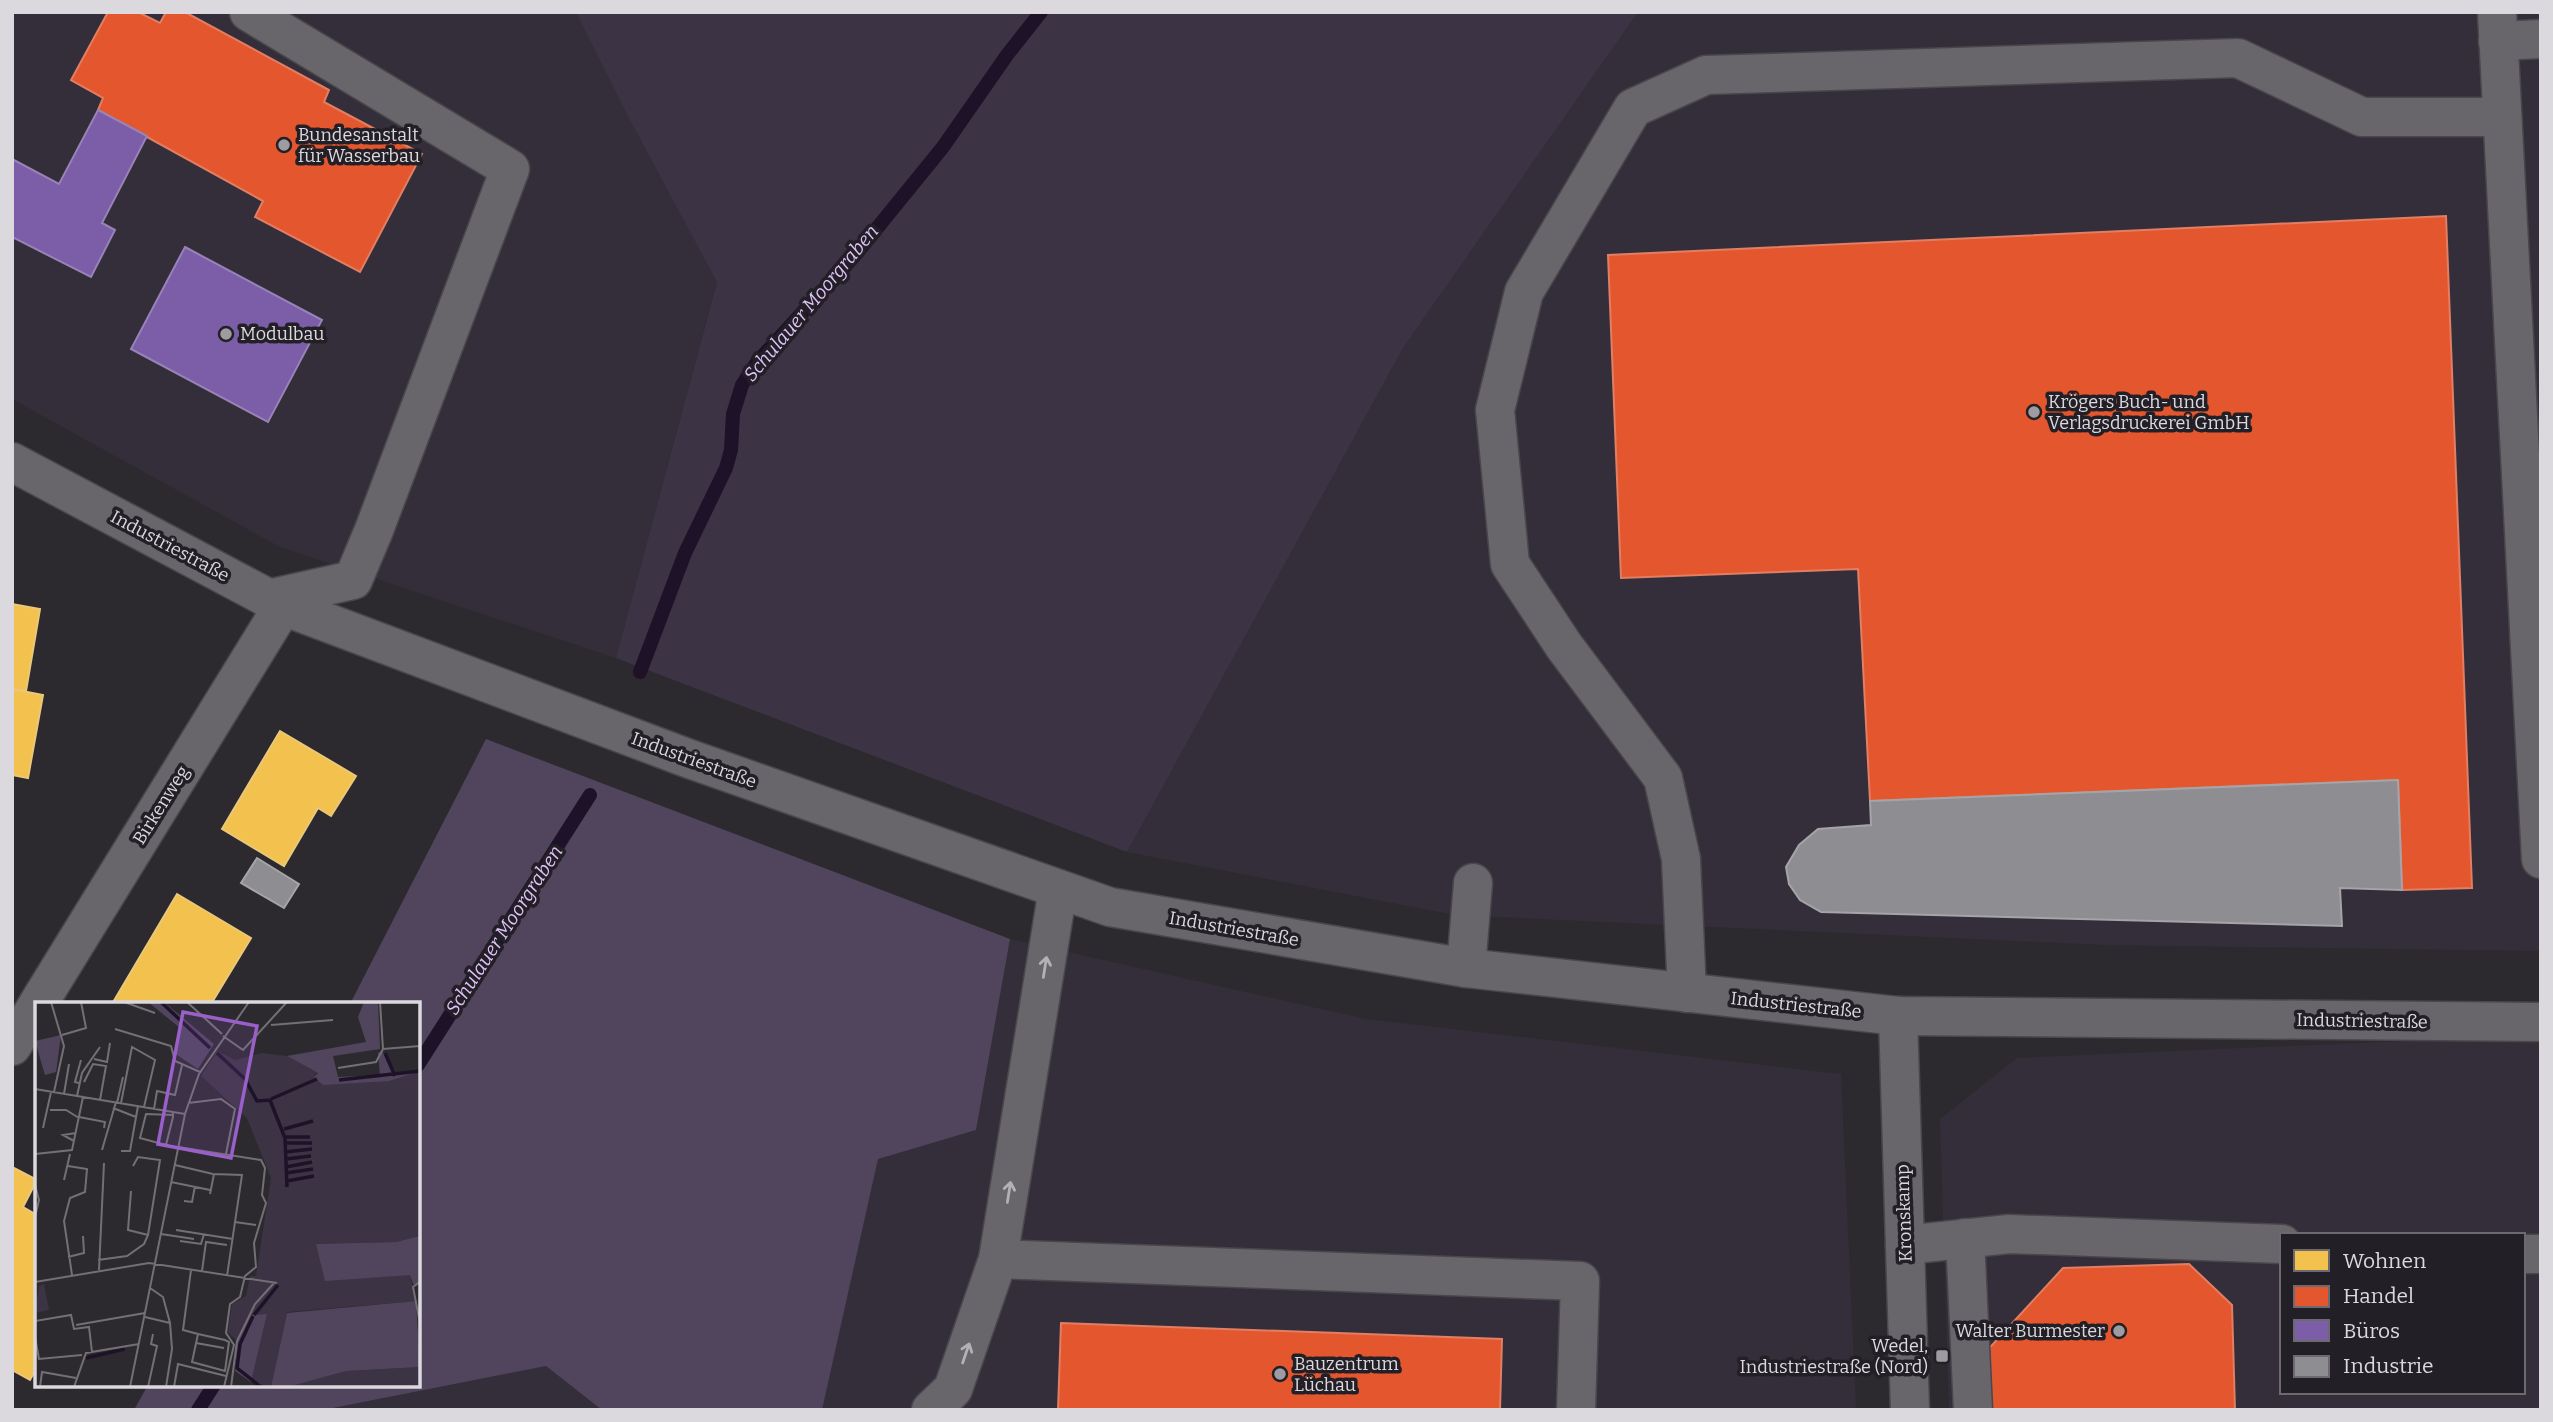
<svg xmlns="http://www.w3.org/2000/svg" width="2553" height="1422" font-family="Bitter,serif">
  <style>
    .built { fill: #342e3a; fill-rule: evenodd }
    .green { fill: #3c3444 }
    .forest { fill: #51455e }
    .homes { fill: #f2c14e; stroke: #ebc879; stroke-width: 2 }
    .shops { fill: #e4572e; stroke: #e17e63; stroke-width: 2 }
    .offices { fill: #7b5ea7; stroke: #9883b8; stroke-width: 2 }
    .industry { fill: #8d8d92; stroke: #a4a4a9; stroke-width: 2 }
    .lines { fill: none; stroke-linecap: round; stroke-linejoin: round }
    .stream { stroke: #1e1229; stroke-width: 14 }
    .minor-casing { stroke: #48474b; stroke-width: 41 }
    .minor { stroke: #68666a; stroke-width: 38 }
    .oneway { stroke: #b3b1b5 }
    .poi-dot { fill: #9e9ca1; stroke: #231f26; stroke-width: 2.5 }
    .labels { text-anchor: middle; dominant-baseline: central; stroke-width: 7; stroke-linejoin: round; paint-order: stroke }
    .poi-label { font-size: 18px; fill: #dbd9de; stroke: #231f26; text-anchor: start }
    .street-label { font-size: 18px; fill: #dbd9de; stroke: #231f26 }
    .water-label { font-size: 19px; font-style: italic; fill: #dec3f9; stroke: #231f26 }
    .inset-river { fill: none; stroke: #1e1229; stroke-width: 3.5 }
    .inset-road { fill: none; stroke: #727075; stroke-width: 2 }
    .view { fill: #9860c8; fill-opacity: 0.15; stroke: #9860c8; stroke-width: 3.5 }
    .inset-edge { fill: none; stroke: #dbd9de; stroke-width: 3.5 }
  </style>
  <rect width="100%" height="100%" fill="#2c2a2f"/>
  <!-- built -->
  <g class="built">
    <path d="M12,12H576L631,122L717,281L616,658L280,547L12,399Z"/>
    <path d="M1638,12H2541V951L2106,945L1455,915L1127,852L1403,348Z"/>
    <path d="M1010,939L1366,1019L1841,1074L1856,1410H822L878,1158L976,1130Z"/>
    <path d="M2541,1035V1410H1949L1940,1119L2017,1058ZM2282,1235H2523V1392H2282Z"/>
    <path d="M546,1366L602,1410H323Z"/>
  </g>
  <!-- green -->
  <path class="green" d="M576,12H1638L1403,348L1127,852L616,658L717,282L631,122Z"/>
  <!-- forest -->
  <path class="forest" d="M486,739L1010,939L976,1130L878,1159L822,1410H602L546,1366L323,1410H134L148,1385H418V1004H350Z"/>
  <!-- homes -->
  <g class="homes">
    <path d="M12,604L40,609L26,691L12,689Z"/>
    <path d="M12,689L43,695L28,778L12,775Z"/>
    <path d="M280,731L356,776L331,816L318,808L284,866L222,829Z"/>
    <path d="M177,894L251,938L211,1004H112Z"/>
    <path d="M12,1167L37,1180L23,1207L37,1215V1367L30,1380L12,1370Z"/>
  </g>
  <!-- shops -->
  <g class="shops">
    <path d="M108,12H138L160,23L166,12H185L329,90L324,102L422,154L360,272L255,217L263,201L98,110L103,98L71,80Z"/>
    <path d="M2446,216L2472,888L2402,890L2398,780L1870,801L1858,569L1621,578L1608,255Z"/>
    <path d="M2189,1264L2232,1305L2235,1410H1983L1981,1357L2063,1268Z"/>
    <path d="M1061,1323L1502,1339L1500,1410H1058Z"/>
  </g>
  <!-- offices -->
  <g class="offices">
    <path d="M98,110L147,136L102,223L115,230L91,277L12,237V159L59,184Z"/>
    <path d="M185,247L322,320L268,422L131,349Z"/>
  </g>
  <!-- industry -->
  <g class="industry">
    <path d="M2398,780L2402,890L2340,888L2342,926L1821,912L1800,900L1789,884L1786,867L1799,845L1818,829L1871,825L1870,801Z"/>
    <path d="M257,858L299,884L284,908L241,883Z"/>
  </g>
  <g class="lines">
    <!-- stream -->
    <g class="stream">
      <path d="M640,672L685,553L726,468L731,450L733,414L742,385L757,362L856,254L943,147L1007,55L1041,12"/>
      <path d="M418,1065L590,795"/>
      <path d="M198,1410L214,1385"/>
    </g>
    <!-- minor casing -->
    <g class="minor-casing">
      <g id="minor">
        <path d="M249,12L510,169L374,530L353,580L268,599"/>
        <path d="M2497,12L2541,859"/>
        <path d="M2498,41L2541,39"/>
        <path d="M12,462L283,606L687,758L1110,907L1466,968L1898,1016L2541,1022"/>
        <path d="M1466,968L1473,883"/>
        <path d="M1687,993L1681,859L1663,778L1564,646L1510,564L1495,410L1524,292L1633,108L1706,75L2238,58L2362,117H2502"/>
        <path d="M38,1004L283,606"/>
        <path d="M1898,1016L1910,1410"/>
        <path d="M12,1046L37,1006"/>
        <path d="M1965,1238L1973,1410"/>
        <path d="M1905,1245L2009,1234L2282,1244"/>
        <path d="M2523,1254H2541"/>
        <path d="M998,1259L1580,1281L1576,1410"/>
        <path d="M931,1410L953,1389L998,1259L1058,889"/>
      </g>
    </g>
    <!-- minor -->
    <use href="#minor" class="minor"/>
  </g>
  <!-- one-way arrows -->
  <defs><path id="oneway-shaft" d="M-6 0H5M1.5-3L5.5 0L1.5 3" fill="none" stroke-width="1.6" stroke-linecap="round" stroke-linejoin="round" transform="scale(1.75)"/></defs>
  <g class="oneway">
    <use href="#oneway-shaft" transform="translate(1045 967) rotate(-81)"/>
    <use href="#oneway-shaft" transform="translate(1009 1192) rotate(-81)"/>
    <use href="#oneway-shaft" transform="translate(966 1353) rotate(-71)"/>
  </g>
  <!-- markers -->
  <g class="poi-dot">
    <circle cx="284" cy="145" r="7"/>
    <circle cx="226" cy="334" r="7"/>
    <circle cx="2034" cy="412" r="7"/>
    <circle cx="2119" cy="1331" r="7"/>
    <rect x="1935" y="1349" width="14" height="14" rx="3.5"/>
    <circle cx="1280" cy="1374" r="7"/>
  </g>
  <g class="labels">
    <!-- poi labels -->
    <g class="poi-label">
      <text x="298" y="135">Bundesanstalt<tspan x="298" dy="21">für Wasserbau</tspan></text>
      <text x="240" y="334">Modulbau</text>
      <text x="2048" y="402">Krögers Buch- und<tspan x="2048" dy="21">Verlagsdruckerei GmbH</tspan></text>
      <text x="2105" y="1331" text-anchor="end">Walter Burmester</text>
      <text x="1928" y="1346" text-anchor="end">Wedel,<tspan x="1928" dy="21">Industriestraße (Nord)</tspan></text>
      <text x="1294" y="1364">Bauzentrum<tspan x="1294" dy="21">Lüchau</tspan></text>
    </g>
    <!-- street labels -->
    <g class="street-label">
      <text transform="translate(170 546) rotate(28)">Industriestraße</text>
      <text transform="translate(694 760) rotate(20)">Industriestraße</text>
      <text transform="translate(161 805) rotate(-58)">Birkenweg</text>
      <text transform="translate(1234 929) rotate(10)">Industriestraße</text>
      <text transform="translate(1796 1005) rotate(6)">Industriestraße</text>
      <text transform="translate(2362 1021) rotate(1)">Industriestraße</text>
      <text transform="translate(1904 1213) rotate(-92)">Kronskamp</text>
    </g>
    <!-- water labels -->
    <g class="water-label">
      <text transform="translate(811 303) rotate(-50)">Schulauer Moorgraben</text>
      <text transform="translate(504 930) rotate(-57)">Schulauer Moorgraben</text>
    </g>
  </g>
  <!-- overview -->
  <g transform="translate(35 1002)">
    <rect width="385" height="385" fill="#2c2a2f"/>
    <path d="M182,49L200,58L227,51L252,54L283,71L279,72L288,83L385,69V234L362,240L282,242L350,273H375L381,299L252,310L236,385L216,380L232,312H221L202,339L193,330L197,302L211,294L215,274H221L236,176L212,116L166,74ZM9,282L14,308L0,311L4,284ZM385,365V385H253L311,369Z" fill="#3c3444"/>
    <path d="M113,0H129L179,42L163,67L139,51L145,26ZM329,0H343L345,47L298,54L303,75L345,73L343,51L347,49L361,71L385,69L354,79L288,83L279,75L283,71L252,54L331,40L323,15ZM26,33L21,70L10,73L0,39ZM385,234V280L379,284L375,273L290,279L281,242L361,240ZM381,299L385,365L311,369L253,385H236L252,311ZM232,312L216,380L200,369L202,339L216,313Z" fill="#51455e"/>
    <path class="inset-river" d="M126,0L175,46M182,51L210,77L222,99L235,98L250,136L252,185M350,51L360,74M304,78L385,69M236,97L282,77M249,127L278,119M251,135H275M250,141H277M250,150L277,147M251,157L276,154M251,165L277,160M251,171L278,167M252,179L279,174M219,313L243,283M218,314L205,342L202,366L226,385M51,356L90,347"/>
    <path class="inset-road" d="M16,0L29,44L19,90M89,0L120,11M152,0L187,32M345,0L348,47L385,44M236,23L298,18M80,27L136,44L140,59L165,70M27,33L51,26L46,0M188,34L208,48L252,0M59,57L72,60L75,41M303,66L341,60L348,47M49,80L58,62L71,64L65,98M44,81L40,80L46,58M0,87L150,112M29,92L34,62M42,94L47,71L65,45M82,101L88,75M86,101L97,45L120,58L109,105M153,101L186,97L200,107L191,152M78,106L101,115M119,107L122,89L140,93L147,63M15,108H31L44,116M138,113L111,112L105,136L131,143L138,115V110M44,115L70,120L69,126M8,126L16,90M39,139L28,133L41,131M143,145L226,158L230,166L227,193L231,201L219,241L221,265L210,274L205,295L195,302L191,331L199,343L189,385M67,148L81,100M86,149H95L103,104M0,152L37,148L48,95M140,163L178,172M33,164L52,167L50,190L35,196L29,219L37,273M29,178L35,152M136,180L175,188M0,183L4,198L0,215M96,189L93,228L113,233M175,192L179,172L207,173L192,274M149,199L157,200L160,184M200,220L221,223M141,228L198,237M126,232L159,237M145,239L166,242L169,232M33,255L49,251L48,234M63,258L92,254L109,242L113,233L125,158L103,155L98,164M64,268L69,161M156,268L148,328L163,332L190,338L194,340L190,369L157,360L163,332M167,269L171,240L192,243M0,280L114,261L242,281M385,280L378,285L385,321M115,286L128,295L135,321L137,347L131,385M110,315L135,321M41,323L110,311M0,324V319L36,313L39,327L54,325L57,350M0,335L4,357L47,353M161,341L189,346M5,385L7,370L41,376M39,385L51,351L104,342M95,385L150,112L164,72L214,0M113,385L122,344L116,342L118,332M139,385L143,362L191,374M196,385L202,339L220,302L239,281"/>
    <path class="view" d="M148,10L222,24L196,156L123,142Z"/>
    <rect width="385" height="385" class="inset-edge"/>
  </g>
  <!-- border -->
  <rect width="2553" height="1422" fill="none" stroke="#dbd9de" stroke-width="28"/>
  <!-- legend -->
  <rect x="2280" y="1233" width="245" height="161" fill="#231f26" stroke="#6d6970" stroke-width="2"/>
  <rect x="2294" y="1250" width="35" height="21" fill="#f2c14e" stroke="#6d6970" stroke-width="2"/>
  <text x="2343" y="1268" font-size="21" fill="#dbd9de">Wohnen</text>
  <rect x="2294" y="1286" width="35" height="21" fill="#e4572e" stroke="#6d6970" stroke-width="2"/>
  <text x="2343" y="1303" font-size="21" fill="#dbd9de">Handel</text>
  <rect x="2294" y="1320" width="35" height="21" fill="#7b5ea7" stroke="#6d6970" stroke-width="2"/>
  <text x="2343" y="1338" font-size="21" fill="#dbd9de">Büros</text>
  <rect x="2294" y="1356" width="35" height="21" fill="#8d8d92" stroke="#6d6970" stroke-width="2"/>
  <text x="2343" y="1373" font-size="21" fill="#dbd9de">Industrie</text>
</svg>
